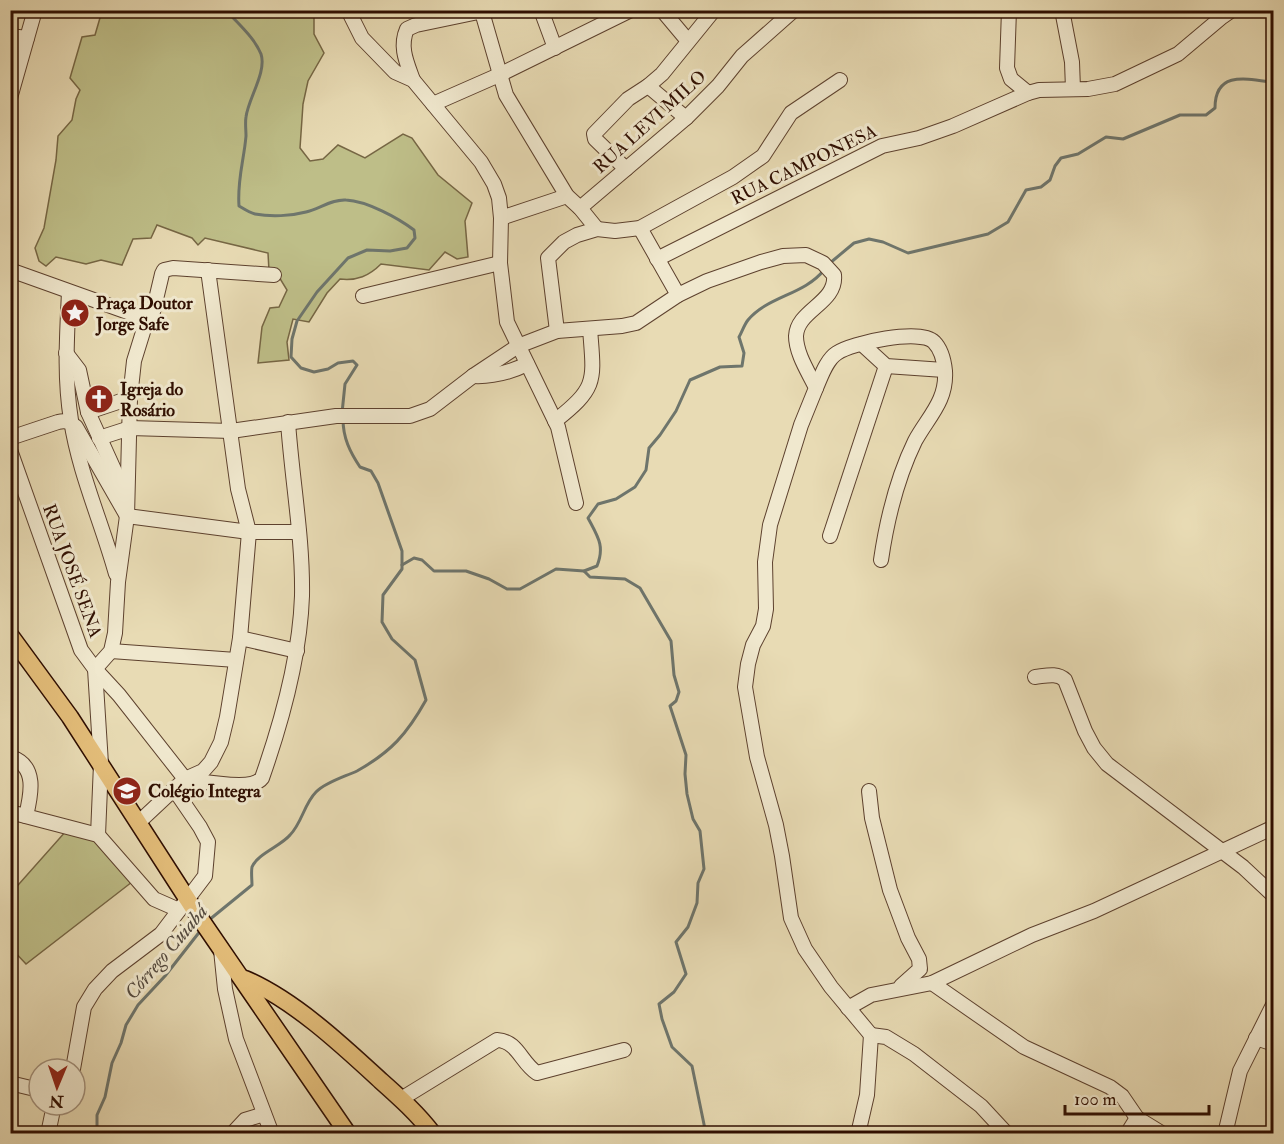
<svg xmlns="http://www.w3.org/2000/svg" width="1284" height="1144" font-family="'IM FELL Double Pica',serif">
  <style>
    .green { fill: #bebe88; stroke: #766644; stroke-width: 1.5 }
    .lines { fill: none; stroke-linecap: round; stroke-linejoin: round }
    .stream { stroke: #6e756c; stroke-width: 3 }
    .minor-casing { stroke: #5d412e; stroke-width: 16 }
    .major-casing { stroke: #2f0e01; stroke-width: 19 }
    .minor { stroke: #f0e8ce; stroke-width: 14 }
    .major { stroke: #e4be7a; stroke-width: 16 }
    .labels { text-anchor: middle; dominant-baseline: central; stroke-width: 6; stroke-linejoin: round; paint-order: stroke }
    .street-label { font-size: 18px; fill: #2f0e01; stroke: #f0e8ce }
    .poi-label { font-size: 18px; font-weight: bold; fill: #2f0e01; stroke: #f0e8ce; text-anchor: start }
    .water-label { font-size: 20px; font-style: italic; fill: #544a3f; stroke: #f0e8ce }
  </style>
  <rect width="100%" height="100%" fill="#e8dbb4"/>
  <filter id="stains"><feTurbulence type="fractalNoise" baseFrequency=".00333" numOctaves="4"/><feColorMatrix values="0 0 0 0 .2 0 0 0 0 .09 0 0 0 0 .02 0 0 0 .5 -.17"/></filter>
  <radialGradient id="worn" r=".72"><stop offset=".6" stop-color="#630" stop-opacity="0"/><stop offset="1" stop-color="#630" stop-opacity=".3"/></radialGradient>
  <!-- green -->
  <g class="green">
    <path d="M102,11H308L314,17V34L324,53L308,81L303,104L300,148L310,161L323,159L338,145L365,158L403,134L412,138L438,175L472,203L465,221L468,257L457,259L445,252L429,270L381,264C369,276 357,281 340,279L327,293L309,322L293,319L287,342L289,360L258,363L262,327L270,308L279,307L287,290L276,272L269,271L268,253L205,238L198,245L192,238L157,225L151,238L133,239L122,265L101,260L86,264L56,257L46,266L39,261L35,248L44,228L56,160L58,136L72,120L76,99L80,90L70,78L82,37L95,35Z"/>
    <path d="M66,831L96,839L132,882L26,964L11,948V893Z"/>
  </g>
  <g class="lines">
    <!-- stream -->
    <g class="stream">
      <path d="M226,10C238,24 254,37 261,54C267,72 248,99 246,117C245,123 246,130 246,136C244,160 237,180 239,206C244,209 250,213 255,214C271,217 291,216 306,212C319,209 332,199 346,200C367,201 398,218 414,230L415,238L407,248L390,251L367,250L348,258L317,292L297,321L292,339L291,357L301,368L314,372L328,369L338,363L353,361L357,365L345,384L342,413"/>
      <path d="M830,263L854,243L869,239L883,242L908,253L988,234L1008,222L1026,190L1041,187L1050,180L1055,166L1061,158L1078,154L1106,137L1123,139L1180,115H1206L1215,108C1215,72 1244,78 1270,82L1274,79"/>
      <path d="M402,565L414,558L422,560L434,571H466L489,579L507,589H520L556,569L584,571L597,566C605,546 598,537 588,518L598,504L616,499L635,487L646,470L649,448L660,435L676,411L690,380L720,367L742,366L744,353L739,337C742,332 744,325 748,320C768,296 804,295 824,270"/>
      <path d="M584,571L590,577L625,579L640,588L671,641L674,675L679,692L676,701L670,706L686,755L685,774L687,794L693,819L700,831L704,869L698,883L697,903L688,927L676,942L686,974L674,992L659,1004L662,1019L672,1047L692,1066L706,1134"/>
      <path d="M209,920L252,885C252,880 251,872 252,867C257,854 281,846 290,835C302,823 304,804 316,792C326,782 344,777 357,771C391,752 407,734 426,700L415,660L392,639L382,622L383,595L402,569V551L378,483L371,471L360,467C350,452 343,438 343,419"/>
      <path d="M97,1134V1115L105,1097L112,1063L121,1043L126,1025L138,1005L165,976L201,930"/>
    </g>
    <!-- minor casing -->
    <g class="minor-casing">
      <g id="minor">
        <path d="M348,10L362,38L395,72L413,80L481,162L494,184L499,198L501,218L500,263L507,322L558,427L576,503"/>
        <path d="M541,10L555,48"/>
        <path d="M662,10L688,41"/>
        <path d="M1009,10L1007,68L1011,79L1028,93"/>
        <path d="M1062,10L1072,62L1073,89"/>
        <path d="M482,12L506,95L567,196L580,208L597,229"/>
        <path d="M10,36L27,38"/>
        <path d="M413,80C407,63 399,47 407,29L416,25L488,10"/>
        <path d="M10,98L35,10"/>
        <path d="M433,104L499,75L631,10"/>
        <path d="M686,118L648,86L662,74L714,10"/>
        <path d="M626,169L595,139L594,134L628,99L648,86"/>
        <path d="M580,208L686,118L718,86L742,56L794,10"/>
        <path d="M501,218L567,196"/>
        <path d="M640,228L678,295"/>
        <path d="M657,259L882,146L919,138L953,126L1028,93L1039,90L1088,89L1115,84L1178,54L1222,17L1232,10"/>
        <path d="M10,270L147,319"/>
        <path d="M69,292C67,335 64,377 71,420C79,473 102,523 116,574"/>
        <path d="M363,296L500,263"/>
        <path d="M557,331L548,258L564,242L577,235L597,229L615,231L640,228L733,177L763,156L791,113L840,80"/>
        <path d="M862,344L886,366L944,370"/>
        <path d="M66,353L79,370L88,412L126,496"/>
        <path d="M473,376C493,377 509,373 527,364"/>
        <path d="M816,388C821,377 826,360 837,353C851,343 921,328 934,342C941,349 944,361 945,371C947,401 928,417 915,441C897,478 887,519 881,560"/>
        <path d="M88,412L130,398"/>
        <path d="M555,421C598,387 594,381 590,329"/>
        <path d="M10,438L58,422C66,420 70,422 76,427L127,516L249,532H299"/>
        <path d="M99,438L130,428L231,431L336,416H410L430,409L473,376L518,346L557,331L622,326L636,323L678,295L707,281L761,262L783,256L806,255L823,263L834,275C837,303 797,310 796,336C796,354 809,373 816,388L801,425L770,525L765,562L766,609L763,626L753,645L748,664L745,687L757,757L776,825L782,856L791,918L805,949L831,987L871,1035"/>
        <path d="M10,450L81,650L95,669L119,695L185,779C201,781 252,792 262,778C282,721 300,656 302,596C303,538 292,480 288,422"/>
        <path d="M830,536L886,366"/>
        <path d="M240,638L297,651"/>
        <path d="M111,651L236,660"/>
        <path d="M1035,677C1045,676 1057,672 1065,680L1085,731L1094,748L1107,764L1243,867L1274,896"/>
        <path d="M10,757C38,765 31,795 26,816"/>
        <path d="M869,791L872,818L890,890L908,938L919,959L920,969L901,986"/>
        <path d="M10,812L98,835L154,899L179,910"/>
        <path d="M138,823L185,779L203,771L211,762L221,742L227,717L240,638L249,532L238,489L208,270"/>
        <path d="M98,835L101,764L95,669L111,651L115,633L118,582L127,516L130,398L134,361L147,319L153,312L162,274L164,270L173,268L274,275"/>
        <path d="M221,950L225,989L236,1039L272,1134"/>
        <path d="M932,983L1024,1047L1110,1087L1122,1096L1137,1118"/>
        <path d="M848,1008L871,995L932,983L1032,935L1094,911L1274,827"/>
        <path d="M871,1035L886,1037L914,1054L981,1106L1007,1134"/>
        <path d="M1256,1038L1274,1044"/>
        <path d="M73,1069L84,1007L95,989L112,971L161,934L205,876L208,842L200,827L174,789"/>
        <path d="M10,1083L39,1090"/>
        <path d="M401,1099L497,1040C518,1041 521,1063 537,1073L624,1050"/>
        <path d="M48,1134L54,1105"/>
        <path d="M232,1134L245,1120L264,1114"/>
        <path d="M858,1134L867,1095L871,1035"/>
        <path d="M1127,1134L1137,1118L1163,1134"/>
        <path d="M1225,1134L1240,1071L1274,1003"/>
      </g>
    </g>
    <!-- major casing -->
    <g class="major-casing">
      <g id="major">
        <path d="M10,635L70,717L197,914L348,1134"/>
        <path d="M245,979C294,1000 342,1045 381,1081C399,1097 418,1114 433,1134"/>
      </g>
    </g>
    <!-- minor -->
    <use href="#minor" class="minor"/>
    <!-- major -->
    <use href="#major" class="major"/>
  </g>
  <!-- icons -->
  <defs>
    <g id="sight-disc" transform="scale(1.5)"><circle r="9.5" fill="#8f2418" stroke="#f0e8ce"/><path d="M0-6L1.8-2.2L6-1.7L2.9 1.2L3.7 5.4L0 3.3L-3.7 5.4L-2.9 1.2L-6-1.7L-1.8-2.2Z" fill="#fff"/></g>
    <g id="church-disc" transform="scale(1.5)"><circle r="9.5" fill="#8f2418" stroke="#f0e8ce"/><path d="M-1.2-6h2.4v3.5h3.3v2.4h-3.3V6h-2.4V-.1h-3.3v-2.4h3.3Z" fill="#fff"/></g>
    <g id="school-disc" transform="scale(1.5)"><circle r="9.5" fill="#8f2418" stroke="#f0e8ce"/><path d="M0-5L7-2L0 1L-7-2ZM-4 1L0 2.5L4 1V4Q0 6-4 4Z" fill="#fff"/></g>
  </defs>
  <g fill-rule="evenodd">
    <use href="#sight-disc" x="75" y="313"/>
    <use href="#church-disc" x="99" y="399"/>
    <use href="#school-disc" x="127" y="791"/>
  </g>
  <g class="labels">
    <!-- street labels -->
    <g class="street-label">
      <text transform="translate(650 122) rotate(-42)">RUA LEVI MILO</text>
      <text transform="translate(804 165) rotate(-26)">RUA CAMPONESA</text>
      <text transform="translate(72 571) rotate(70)">RUA JOSÉ SENA</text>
    </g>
    <!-- poi labels -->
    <g class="poi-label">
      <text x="96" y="303">Praça Doutor<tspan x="96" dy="21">Jorge Safe</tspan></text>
      <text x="120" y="389">Igreja do<tspan x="120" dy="21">Rosário</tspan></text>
      <text x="148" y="791">Colégio Integra</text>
    </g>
    <!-- water labels -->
    <g class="water-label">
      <text transform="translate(166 952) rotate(-50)">Córrego Cuiabá</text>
    </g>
  </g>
  <!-- margin -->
  <rect width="1284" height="1144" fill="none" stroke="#e8dbb4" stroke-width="36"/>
  <rect x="12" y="12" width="1260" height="1120" fill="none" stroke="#2f0e01" stroke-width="3"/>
  <rect x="18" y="18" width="1248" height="1108" fill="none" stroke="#2f0e01" stroke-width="1.5"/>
  <!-- north arrow -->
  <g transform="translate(57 1087) rotate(182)"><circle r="28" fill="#f0e8ce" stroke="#a3917c" stroke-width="1.5"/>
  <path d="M0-4.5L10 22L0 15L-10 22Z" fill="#8f2418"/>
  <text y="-9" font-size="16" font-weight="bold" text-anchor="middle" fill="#2f0e01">N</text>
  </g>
  <!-- scale -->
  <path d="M1065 1105v9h144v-9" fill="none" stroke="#2f0e01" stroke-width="3"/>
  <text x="1074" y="1105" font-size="18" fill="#2f0e01" stroke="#f0e8ce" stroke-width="4.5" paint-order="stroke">100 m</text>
  <rect width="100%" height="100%" filter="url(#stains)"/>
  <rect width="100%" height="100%" fill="url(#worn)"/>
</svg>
